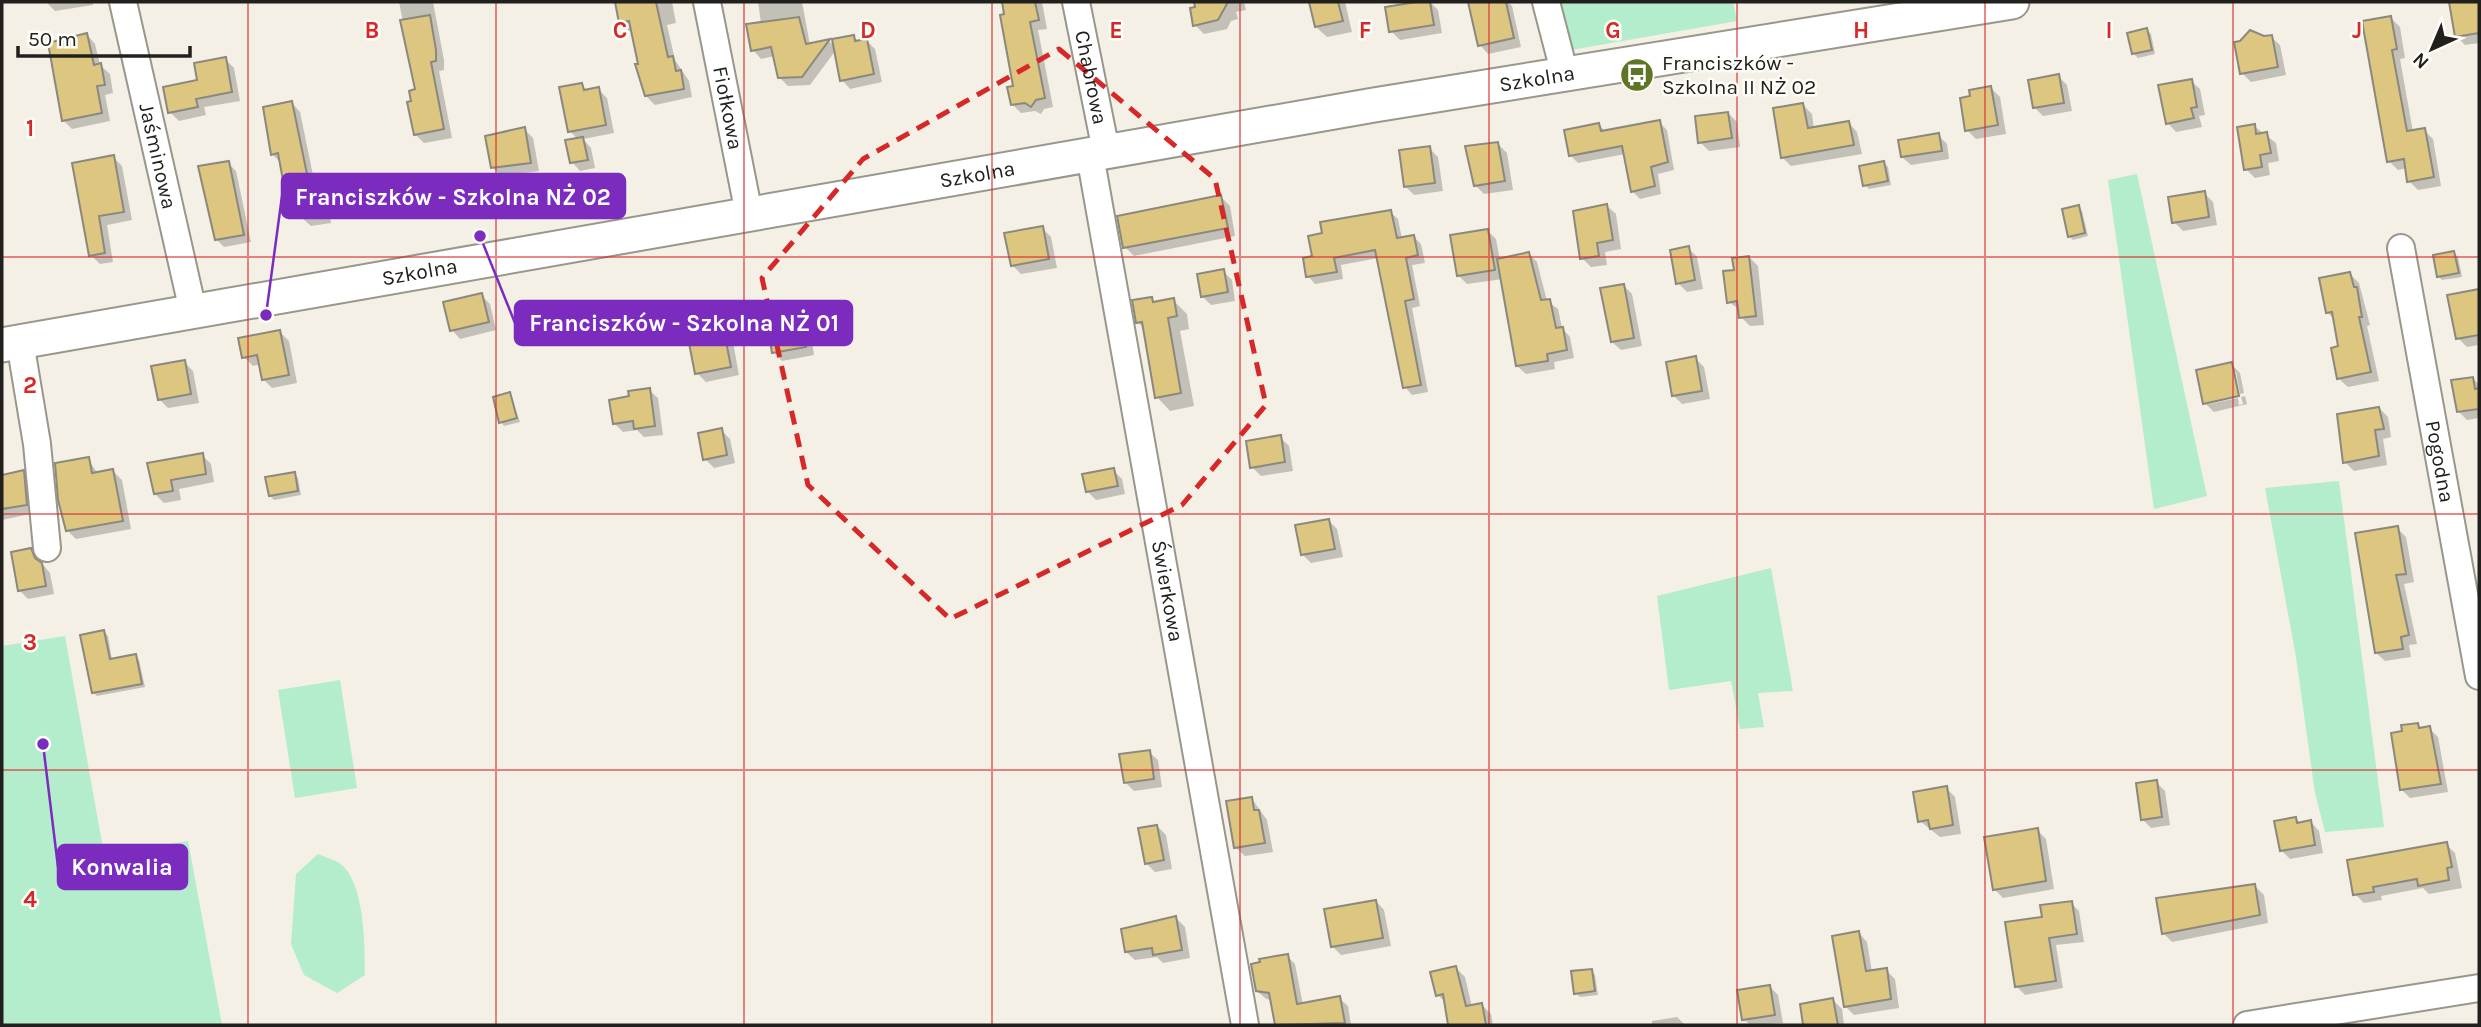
<svg xmlns="http://www.w3.org/2000/svg" width="2481" height="1027" font-family="Karla,sans-serif">
  <style>
    .green { fill: #b3edcb }
    .shadow { fill: #0003 }
    .building { fill: #ddc680; stroke: #8b887e; stroke-width: 2 }
    .lines { fill: none; stroke-linecap: round; stroke-linejoin: round }
    .minor-casing { stroke: #99968c; stroke-width: 30 }
    .tertiary-casing { stroke: #99968c; stroke-width: 37 }
    .minor { stroke: #fff; stroke-width: 26 }
    .tertiary { stroke: #fff; stroke-width: 33 }
    .marked { fill: none; stroke: #d62828; stroke-width: 5; stroke-dasharray: 14 9; stroke-linejoin: round }
    .grid { fill: none; stroke: #d62828; stroke-width: 2; stroke-opacity: 0.55 }
    .labels { text-anchor: middle; dominant-baseline: central; stroke-width: 5; stroke-linejoin: round; paint-order: stroke }
    .poi-label { font-size: 21px; fill: #22201d; stroke: #fffdf9; text-anchor: start }
    .street-label { font-size: 21px; fill: #22201d; stroke: #fffdf9 }
    .grid-label { font-size: 23px; text-anchor: middle; font-weight: bold; fill: #d62828; stroke: #fffdf9; stroke-width: 5; stroke-linejoin: round; paint-order: stroke }
    .leader { fill: none; stroke: #7b2cbf; stroke-width: 2.5 }
    .callout-dot { fill: #7b2cbf; stroke: #fffdf9; stroke-width: 2.5 }
    .callout { fill: #7b2cbf; stroke: #7b2cbf; stroke-width: 2.5 }
    .callout-label { font-size: 23px; text-anchor: middle; font-weight: bold; fill: #fff }
  </style>
  <rect width="100%" height="100%" fill="#f4f0e5"/>
  <!-- green -->
  <g class="green">
    <path d="M1559,2H1733L1737,21L1571,50Z"/>
    <path d="M2137,174L2207,496L2154,509L2108,180Z"/>
    <path d="M2339,481L2384,827L2325,832L2315,793L2296,657L2265,488Z"/>
    <path d="M1771,568L1793,691L1758,693L1764,727L1740,729L1731,681L1669,690L1657,596Z"/>
    <path d="M65,636L104,854L188,841L222,1025H2V646Z"/>
    <path d="M340,680L357,788L295,798L278,690Z"/>
    <path d="M318,854C324,857 333,859 339,863C365,880 365,947 365,975L337,993L304,975L291,944L296,874Z"/>
  </g>
  <!-- shadow -->
  <g class="shadow">
    <path d="M46,2H93V5L55,11Z"/>
    <path d="M399,2H433L444,60V70L439,71L452,138L424,143L415,134L413,103L417,91Z"/>
    <path d="M616,2H672L676,23L667,25L675,60L689,81L692,97L655,105L646,96L633,31H629L620,22Z"/>
    <path d="M758,2H802L810,45L829,41L836,48L854,37L859,42L866,40L875,49L882,82L850,89L842,80L836,50L810,85L788,86L779,77L775,56L761,59L753,50L761,23Z"/>
    <path d="M1004,2H1042L1047,29L1038,30L1053,107L1044,109L1041,114L1035,111L1021,113L1012,104L1015,87Z"/>
    <path d="M1196,2H1244L1246,10L1236,12L1238,19L1231,21L1227,29L1204,34L1195,25Z"/>
    <path d="M1311,2H1345L1352,32L1327,37L1316,27Z"/>
    <path d="M1430,2L1438,10L1442,33L1400,40L1391,31L1387,8Z"/>
    <path d="M1482,2H1508L1512,6L1521,47L1488,54L1480,45L1471,4Z"/>
    <path d="M2450,2H2479V43L2465,45L2457,37Z"/>
    <path d="M2391,18L2400,27L2405,58L2400,59L2413,132L2424,130L2433,139L2441,186L2418,190L2409,181L2407,168L2398,170L2389,161Z"/>
    <path d="M2147,30L2151,34L2155,54L2138,58L2134,54Z"/>
    <path d="M87,35L95,44L100,65L110,74L113,93L105,95L110,121L72,129L63,120Z"/>
    <path d="M2271,37L2280,45L2286,75L2251,82L2242,73L2264,38Z"/>
    <path d="M225,59L234,68L240,101L204,107L206,115L179,121L170,112Z"/>
    <path d="M2058,76L2067,85L2072,111L2043,116L2034,107Z"/>
    <path d="M2191,81L2200,89L2205,115L2199,116L2202,127L2176,132L2168,123Z"/>
    <path d="M581,85L588,91L598,89L607,98L614,133L583,139L591,148L595,168L580,171L572,162L578,140L570,131Z"/>
    <path d="M1991,88L2000,97L2006,134L1976,139L1967,130Z"/>
    <path d="M292,103L300,112L314,180L325,188L331,223L311,226L290,207L281,163L272,154Z"/>
    <path d="M1803,105L1812,114L1814,129L1849,123L1857,132L1862,154L1791,166L1782,157Z"/>
    <path d="M1728,113L1737,122L1740,147L1709,151L1700,142Z"/>
    <path d="M1659,122L1667,130L1674,170L1658,174L1661,194L1640,199L1632,191L1625,154L1578,163L1570,155L1599,125L1606,132Z"/>
    <path d="M2254,126L2276,143L2279,161L2268,163L2270,175L2255,178L2246,169Z"/>
    <path d="M524,129L533,138L539,171L501,176L492,167Z"/>
    <path d="M1938,135L1947,144L1949,159L1911,165L1902,157Z"/>
    <path d="M1498,144L1507,153L1513,190L1484,194L1475,185Z"/>
    <path d="M1429,148L1438,157L1443,191L1414,195L1405,186Z"/>
    <path d="M113,157L122,166L132,220L107,225L113,262L100,264L91,255L74,164Z"/>
    <path d="M228,163L236,171L251,242L224,247L216,239Z"/>
    <path d="M1884,163L1888,167L1891,185L1869,189L1865,185Z"/>
    <path d="M2204,193L2213,202L2217,225L2183,231L2174,222Z"/>
    <path d="M1221,197L1230,206L1235,236L1134,256L1125,247Z"/>
    <path d="M1607,206L1616,214L1621,249L1605,252L1607,265L1591,267L1582,258Z"/>
    <path d="M2078,207L2082,211L2088,236L2073,240L2069,236Z"/>
    <path d="M1390,212L1398,219L1402,239L1414,237L1421,244L1425,263L1412,265L1420,306L1412,308L1428,392L1412,395L1405,387L1378,258L1341,265L1343,279L1315,284L1308,276L1314,258Z"/>
    <path d="M1042,228L1051,237L1057,268L1021,274L1012,265Z"/>
    <path d="M1487,230L1496,239L1500,261L1529,254L1537,262L1547,301L1558,309L1562,328L1570,337L1574,358L1554,362L1555,369L1526,374L1517,366L1503,279L1467,284L1458,275Z"/>
    <path d="M1688,248L1697,257L1703,289L1687,292L1678,283Z"/>
    <path d="M2454,253L2458,257L2462,277L2442,280L2438,276Z"/>
    <path d="M1749,257L1758,266L1764,325L1750,326L1741,317L1740,310L1729,302L1736,272Z"/>
    <path d="M1223,271L1232,280L1235,301L1211,305L1202,296Z"/>
    <path d="M2350,274L2359,283L2370,325L2367,326L2379,381L2348,387L2339,379L2340,348L2335,320L2327,312Z"/>
    <path d="M1623,285L1632,294L1642,346L1621,350L1612,342Z"/>
    <path d="M2479,291V345L2467,347L2458,338L2449,296Z"/>
    <path d="M481,295L490,304L496,330L460,339L452,330Z"/>
    <path d="M1151,298L1156,303L1173,300L1187,314L1189,329L1180,331L1194,406L1170,411L1157,397L1145,330L1138,322Z"/>
    <path d="M801,320L810,329L814,355L782,361L774,352Z"/>
    <path d="M280,332L289,341L297,383L272,388L263,379L261,364L253,366L244,357Z"/>
    <path d="M724,333L733,342L739,375L706,382L697,373Z"/>
    <path d="M1695,358L1704,367L1710,399L1682,404L1673,395Z"/>
    <path d="M184,362L193,371L199,403L168,408L159,399Z"/>
    <path d="M2231,364L2240,373L2244,393L2240,394L2236,372H2232L2209,404L2238,398L2239,405L2243,404L2241,397L2245,396L2247,404L2214,412L2205,403Z"/>
    <path d="M2473,378L2479,385V418L2467,420L2458,411Z"/>
    <path d="M649,390L658,398L663,435L644,437L637,430L623,432L614,423L631,398Z"/>
    <path d="M510,394L520,422L504,426L501,422Z"/>
    <path d="M2379,408L2388,417L2391,437L2383,439L2387,465L2354,471L2345,462Z"/>
    <path d="M721,430L730,439L735,463L714,468L705,459Z"/>
    <path d="M1280,437L1289,446L1293,471L1261,476L1252,467Z"/>
    <path d="M202,455L211,464L214,482L179,489L181,500L164,503L155,494L150,464Z"/>
    <path d="M88,459L98,474L113,471L122,480L131,529L76,539L67,530Z"/>
    <path d="M1113,470L1122,479L1125,494L1096,500L1087,491Z"/>
    <path d="M23,472L32,481L35,513L2,520V476Z"/>
    <path d="M294,474L298,478L301,495L274,500L270,496Z"/>
    <path d="M1328,520L1337,529L1343,557L1311,563L1302,554Z"/>
    <path d="M2397,528L2406,537L2414,582L2404,584L2417,644L2409,645L2411,657L2385,661L2376,653Z"/>
    <path d="M31,550L50,573L54,594L28,599L19,590Z"/>
    <path d="M104,632L108,636L112,660L135,656L139,660L145,687L97,696L93,692Z"/>
    <path d="M2417,725L2422,729L2429,728L2438,737L2448,792L2410,798L2401,789L2404,732Z"/>
    <path d="M1149,752L1158,760L1162,787L1134,791L1126,783Z"/>
    <path d="M2156,782L2165,791L2170,825L2151,828L2142,819Z"/>
    <path d="M1946,788L1955,797L1961,834L1940,837L1920,821Z"/>
    <path d="M1252,799L1267,820L1273,852L1245,856L1236,848Z"/>
    <path d="M2296,818L2301,824L2311,822L2319,831L2323,853L2290,859L2281,850Z"/>
    <path d="M1157,826L1166,835L1172,869L1155,872L1146,863Z"/>
    <path d="M2037,830L2046,839L2054,889L2003,898L1994,889Z"/>
    <path d="M2446,844L2455,853L2462,888L2429,894L2423,888L2381,896L2382,900L2364,903L2355,894Z"/>
    <path d="M2255,886L2264,895L2268,923L2172,942L2163,933Z"/>
    <path d="M1376,901L1384,910L1391,946L1341,955L1332,946Z"/>
    <path d="M2071,903L2079,911L2084,942L2056,945L2063,988L2025,995L2017,987L2044,919Z"/>
    <path d="M1176,918L1185,927L1190,958L1163,963L1157,957L1135,960L1126,952Z"/>
    <path d="M1859,933L1867,942L1872,972L1886,970L1895,979L1899,1008L1854,1015L1845,1006Z"/>
    <path d="M1287,956L1295,964L1303,1005L1339,998L1348,1006L1351,1025H1277L1272,1000L1266,999L1257,991Z"/>
    <path d="M1456,968L1465,977L1472,1007L1482,1005L1491,1014L1493,1025H1450L1447,1004L1438,995Z"/>
    <path d="M1591,971L1595,975L1598,995L1580,997L1576,993Z"/>
    <path d="M1769,986L1778,995L1783,1023L1750,1025L1744,1019Z"/>
    <path d="M1833,1000L1842,1009L1844,1025H1805L1802,1005Z"/>
    <path d="M1677,1017L1685,1025H1652V1021Z"/>
  </g>
  <!-- building -->
  <g class="building">
    <path d="M615,2H656L668,57L673,56L676,71L681,70L684,89L645,96L635,64H638L629,21L619,23Z"/>
    <path d="M1002,2H1035L1039,20L1030,22L1045,98L1036,100L1031,107L1025,103L1011,105L1007,87L1013,86L1000,15L1004,14Z"/>
    <path d="M1194,2H1228L1218,20L1193,26L1190,8L1195,7Z"/>
    <path d="M1309,2H1338L1343,21L1315,27Z"/>
    <path d="M1416,2H1430L1434,25L1389,32L1385,7Z"/>
    <path d="M1468,2H1506L1514,38L1478,46Z"/>
    <path d="M2449,2H2479V33L2455,37Z"/>
    <path d="M430,15L436,50V61L431,62L444,129L414,135L407,102L411,101L409,91L415,89L400,20Z"/>
    <path d="M2391,16L2397,49L2392,50L2407,131L2425,128L2434,177L2407,182L2404,159L2387,162L2362,21Z"/>
    <path d="M799,17L806,44L830,39L802,77L778,78L771,47L751,51L746,24Z"/>
    <path d="M2147,28L2152,50L2132,54L2127,33Z"/>
    <path d="M2250,30L2264,36L2272,35L2278,67L2240,74L2234,42L2240,41Z"/>
    <path d="M87,33L94,65L101,63L105,85L97,86L102,113L62,121L48,43Z"/>
    <path d="M854,35L855,41L867,39L874,74L840,81L832,39Z"/>
    <path d="M226,57L232,92L196,99L198,107L168,113L163,87L197,80L194,63Z"/>
    <path d="M2059,74L2064,103L2033,108L2028,80Z"/>
    <path d="M2192,79L2197,107L2191,108L2194,118L2166,124L2158,85Z"/>
    <path d="M582,83L584,90L599,87L606,125L568,132L559,87Z"/>
    <path d="M1991,86L1998,125L1965,131L1960,98L1970,96L1969,90Z"/>
    <path d="M292,101L308,179L316,177L323,214L301,218L298,206L288,208L278,153L271,155L263,107Z"/>
    <path d="M1803,103L1808,128L1849,121L1854,145L1781,158L1773,108Z"/>
    <path d="M1728,112L1732,138L1698,143L1695,116Z"/>
    <path d="M1660,120L1668,162L1651,167L1655,186L1631,192L1622,146L1569,156L1564,130L1599,123L1601,131Z"/>
    <path d="M2255,124L2256,134L2267,132L2271,153L2260,155L2262,167L2244,170L2237,127Z"/>
    <path d="M525,127L531,163L491,168L485,136Z"/>
    <path d="M1939,133L1942,151L1901,157L1898,140Z"/>
    <path d="M583,137L588,160L570,163L565,140Z"/>
    <path d="M1498,142L1505,181L1474,186L1465,146Z"/>
    <path d="M1430,146L1435,183L1404,187L1399,150Z"/>
    <path d="M114,155L124,212L99,216L105,253L89,256L72,163Z"/>
    <path d="M229,161L244,235L215,240L198,166Z"/>
    <path d="M1884,161L1888,181L1863,186L1859,166Z"/>
    <path d="M2205,191L2209,217L2172,223L2168,197Z"/>
    <path d="M1221,195L1228,228L1123,248L1117,216Z"/>
    <path d="M1607,204L1613,240L1597,243L1599,256L1580,259L1573,211Z"/>
    <path d="M2079,205L2085,233L2068,237L2062,209Z"/>
    <path d="M1391,210L1397,238L1414,235L1418,255L1406,258L1414,299L1405,301L1421,385L1403,388L1375,250L1334,258L1337,272L1306,277L1303,258L1312,256L1308,236L1322,233L1320,222Z"/>
    <path d="M1043,226L1049,259L1011,266L1004,233Z"/>
    <path d="M1488,229L1495,270L1457,276L1450,235Z"/>
    <path d="M1689,246L1695,280L1676,284L1670,250Z"/>
    <path d="M2454,251L2459,273L2437,277L2433,255Z"/>
    <path d="M1529,252L1541,300L1550,299L1556,328L1563,327L1567,350L1547,354L1548,361L1516,366L1497,259Z"/>
    <path d="M1749,256L1756,316L1739,318L1737,301L1727,303L1723,271L1734,270L1732,258Z"/>
    <path d="M1224,269L1228,292L1201,297L1197,274Z"/>
    <path d="M2350,272L2354,287H2357L2362,317H2359L2371,372L2337,379L2331,348L2338,346L2332,312L2326,313L2319,278Z"/>
    <path d="M1624,284L1634,338L1611,342L1600,288Z"/>
    <path d="M2479,289V335L2456,339L2447,295Z"/>
    <path d="M482,293L489,322L450,331L443,302Z"/>
    <path d="M1152,297L1153,302L1174,298L1177,316L1168,318L1181,393L1155,398L1142,322L1136,323L1132,300Z"/>
    <path d="M801,318L806,347L772,353L767,324Z"/>
    <path d="M280,330L289,375L262,380L257,355L242,358L238,338Z"/>
    <path d="M724,331L731,367L695,374L688,338Z"/>
    <path d="M1696,356L1702,391L1672,396L1666,362Z"/>
    <path d="M185,360L191,394L158,400L151,366Z"/>
    <path d="M2232,362L2239,396L2203,404L2196,370Z"/>
    <path d="M2473,377L2475,389L2479,388V409L2457,412L2451,380Z"/>
    <path d="M650,388L655,426L634,429L633,421L613,424L609,400L629,396L628,391Z"/>
    <path d="M510,392L517,418L499,423L493,397Z"/>
    <path d="M2379,407L2384,429L2375,430L2379,456L2343,463L2337,414Z"/>
    <path d="M722,428L727,455L703,460L698,433Z"/>
    <path d="M1281,435L1285,462L1250,468L1246,441Z"/>
    <path d="M203,453L206,474L171,480L173,491L154,494L147,463Z"/>
    <path d="M89,457L92,473L113,469L123,521L66,531L58,500L55,463Z"/>
    <path d="M1114,468L1118,486L1086,492L1082,474Z"/>
    <path d="M24,470L27,505L2,509V475Z"/>
    <path d="M295,472L298,491L269,496L265,477Z"/>
    <path d="M1329,519L1335,549L1301,555L1295,525Z"/>
    <path d="M2398,526L2406,574L2396,575L2409,635L2401,637L2403,649L2375,653L2355,533Z"/>
    <path d="M31,548L35,558L42,563L46,586L18,591L11,552Z"/>
    <path d="M104,630L110,659L136,654L142,684L92,693L80,635Z"/>
    <path d="M2418,723L2419,728L2430,726L2441,784L2400,790L2391,733L2402,731L2401,725Z"/>
    <path d="M1150,750L1154,779L1124,783L1119,754Z"/>
    <path d="M2157,780L2162,817L2141,820L2136,783Z"/>
    <path d="M1947,786L1953,825L1930,829L1928,820L1918,822L1913,792Z"/>
    <path d="M1252,797L1254,810H1259L1265,843L1234,848L1226,801Z"/>
    <path d="M2296,817L2297,823L2311,820L2315,845L2280,851L2274,821Z"/>
    <path d="M1157,825L1164,860L1145,864L1138,828Z"/>
    <path d="M2038,828L2046,881L1993,890L1984,837Z"/>
    <path d="M2447,842L2452,867L2447,868L2449,880L2418,886L2417,879L2373,887L2374,892L2353,895L2347,860Z"/>
    <path d="M2255,884L2260,915L2162,934L2156,898Z"/>
    <path d="M1376,900L1383,938L1331,947L1324,909Z"/>
    <path d="M2072,901L2077,934L2049,938L2056,981L2015,987L2005,922L2042,917L2040,905Z"/>
    <path d="M1176,916L1182,950L1153,955L1152,948L1125,952L1121,929Z"/>
    <path d="M1859,931L1866,971L1887,968L1891,999L1844,1007L1832,936Z"/>
    <path d="M1288,954L1297,1004L1340,996L1345,1023L1275,1025L1269,993L1256,991L1251,964L1260,962L1259,959Z"/>
    <path d="M1456,966L1466,1006L1482,1003L1486,1025H1448L1443,994L1436,996L1430,972Z"/>
    <path d="M1592,969L1595,991L1574,994L1571,971Z"/>
    <path d="M1770,985L1775,1015L1742,1020L1737,990Z"/>
    <path d="M1833,998L1838,1025H1803L1800,1004Z"/>
  </g>
  <g class="lines">
    <!-- minor casing -->
    <g class="minor-casing">
      <g id="minor">
        <path id="s1" d="M123,2L193,311"/>
        <path id="s2" d="M707,2L749,214"/>
        <path id="s3" d="M1076,2L1103,136L1110,151"/>
        <path d="M1546,2L1565,75"/>
        <path id="s4" d="M1090,155L1245,1025"/>
        <path id="s5" d="M2401,248L2479,676"/>
        <path d="M20,342L37,444L47,548"/>
        <path d="M2247,1025L2479,988"/>
      </g>
    </g>
    <!-- tertiary casing -->
    <g class="tertiary-casing">
      <g id="tertiary">
        <path id="s6" d="M2,345L1374,105L2012,2"/>
      </g>
    </g>
    <!-- minor -->
    <use href="#minor" class="minor"/>
    <!-- tertiary -->
    <use href="#tertiary" class="tertiary"/>
  </g>
  <!-- marked area -->
  <path class="marked" d="M1059,49L1215,179L1266,405L1182,505L950,619L808,485L762,278L863,159Z"/>
  <!-- grid -->
  <path class="grid" d="M248,2V1025M496,2V1025M744,2V1025M992,2V1025M1240,2V1025M1489,2V1025M1737,2V1025M1985,2V1025M2233,2V1025M2,257H2479M2,514H2479M2,770H2479"/>
  <!-- icons -->
  <defs>
    <g id="bus-disc" transform="scale(1.75)"><circle r="9.5" fill="#5e7527" stroke="#fffdf9"/><path d="M-5-6H5V4H4V6H2V4H-2V6H-4V4H-5ZM-3.5-4V0h7V-4ZM-3.5 1.2v1.5H-2V1.2ZM2 1.2v1.5H3.5V1.2Z" fill="#fff"/></g>
  </defs>
  <g fill-rule="evenodd">
    <use href="#bus-disc" x="1637" y="75"/>
  </g>
  <g class="labels">
    <!-- poi labels -->
    <g class="poi-label">
      <text x="1662" y="63">Franciszków -<tspan x="1662" dy="24">Szkolna II NŻ 02</tspan></text>
    </g>
    <!-- street labels -->
    <g class="street-label">
      <text stroke="none"><textPath href="#s3" startOffset="77">Chabrowa</textPath></text>
      <text stroke="none"><textPath href="#s6" startOffset="1558">Szkolna</textPath></text>
      <text stroke="none"><textPath href="#s2" startOffset="108">Fiołkowa</textPath></text>
      <text stroke="none"><textPath href="#s1" startOffset="158">Jaśminowa</textPath></text>
      <text stroke="none"><textPath href="#s6" startOffset="990">Szkolna</textPath></text>
      <text stroke="none"><textPath href="#s6" startOffset="424">Szkolna</textPath></text>
      <text stroke="none"><textPath href="#s5" startOffset="217">Pogodna</textPath></text>
      <text stroke="none"><textPath href="#s4" startOffset="443">Świerkowa</textPath></text>
    </g>
  </g>
  <g class="grid-label">
    <text x="372" y="38">B</text>
    <text x="620" y="38">C</text>
    <text x="868" y="38">D</text>
    <text x="1116" y="38">E</text>
    <text x="1365" y="38">F</text>
    <text x="1613" y="38">G</text>
    <text x="1861" y="38">H</text>
    <text x="2109" y="38">I</text>
    <text x="2357" y="38">J</text>
    <text x="30" y="136">1</text>
    <text x="30" y="393">2</text>
    <text x="30" y="650">3</text>
    <text x="30" y="907">4</text>
  </g>
  <!-- callouts -->
  <path class="leader" d="M266 315L282 196M480 236L515 323M43 744L58 867"/>
  <g class="callout-dot">
    <circle cx="266" cy="315" r="7"/>
    <circle cx="480" cy="236" r="7"/>
    <circle cx="43" cy="744" r="7"/>
  </g>
  <g class="callout">
    <rect x="282" y="174" width="343" height="44" rx="7"/>
    <rect x="515" y="301" width="337" height="44" rx="7"/>
    <rect x="58" y="845" width="129" height="44" rx="7"/>
  </g>
  <g class="callout-label">
    <text x="453" y="205">Franciszków - Szkolna NŻ 02</text>
    <text x="684" y="331">Franciszków - Szkolna NŻ 01</text>
    <text x="122" y="875">Konwalia</text>
  </g>
  <!-- border -->
  <rect width="2481" height="1027" fill="none" stroke="#22201d" stroke-width="7"/>
  <!-- north arrow -->
  <g transform="translate(2432 49) rotate(224)" stroke="#fffdf9" stroke-width="5" paint-order="stroke">
  <path d="M0-5L12 26L0 18L-12 26Z" fill="#22201d"/>
  <text y="-10" font-size="19" font-weight="bold" text-anchor="middle" fill="#22201d">N</text>
  </g>
  <!-- scale -->
  <path d="M18 46v10h172v-10" fill="none" stroke="#22201d" stroke-width="3.5"/>
  <text x="28" y="46" font-size="21" fill="#22201d" stroke="#fffdf9" stroke-width="5" paint-order="stroke">50 m</text>
</svg>
